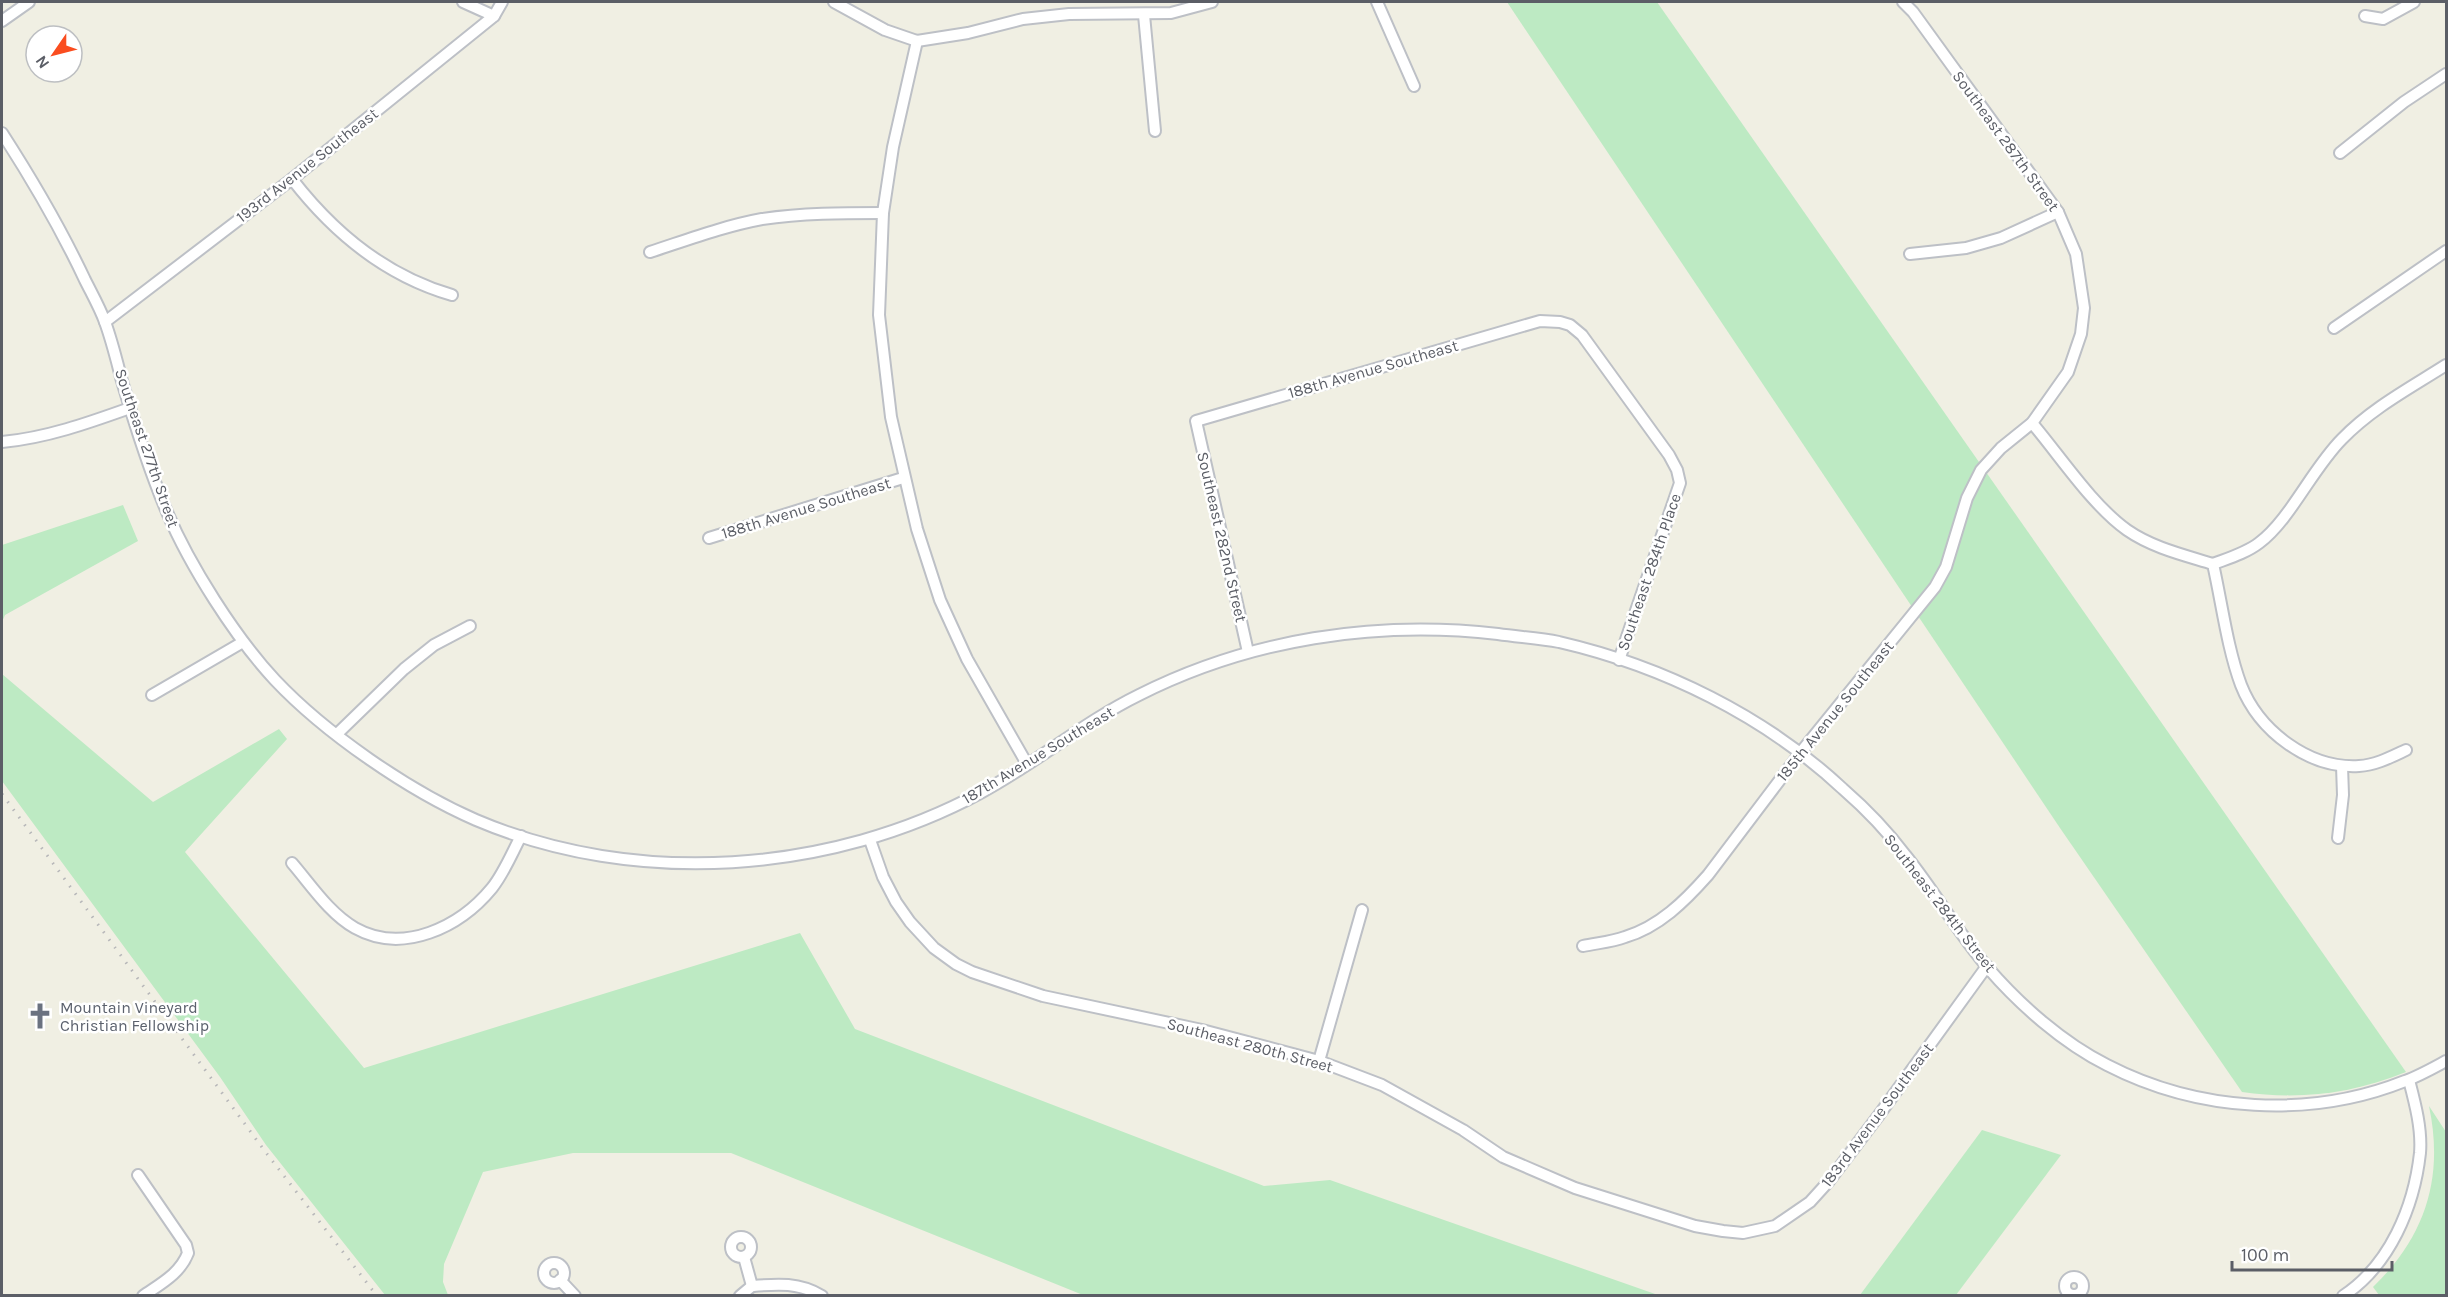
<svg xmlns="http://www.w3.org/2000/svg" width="2448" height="1297" font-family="Karla,sans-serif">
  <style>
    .green { fill: #bdeac3 }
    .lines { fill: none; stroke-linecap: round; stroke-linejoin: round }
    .minor-casing { stroke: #bdc0c6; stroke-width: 14 }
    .minor { stroke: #fff; stroke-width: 10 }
    .rail { stroke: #b7b7b9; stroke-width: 3; stroke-dasharray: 1.5 8; stroke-linecap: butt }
    .labels { text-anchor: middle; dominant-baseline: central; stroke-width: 5; stroke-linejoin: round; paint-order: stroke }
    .street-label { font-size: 16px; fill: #5b5e66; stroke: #fff }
    .worship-label { font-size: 16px; fill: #5b616d; stroke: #fff; text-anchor: start }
  </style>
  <rect width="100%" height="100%" fill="#f0efe3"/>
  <!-- green -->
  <g class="green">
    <path d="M1507,2H1657L2406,1072C2352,1094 2299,1100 2242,1092L2060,828Z"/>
    <path d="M123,505L138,541L5,615L2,622V545Z"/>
    <path d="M2,674L153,802L279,729L287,739L185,852L364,1068L800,933L855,1029L1264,1186L1330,1180L1658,1295H1083L731,1153H573L483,1172L444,1264L443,1282L448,1295H385L266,1145L220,1077L2,781Z"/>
    <path d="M2429,1106L2446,1132V1295H2379L2373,1287C2426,1236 2444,1177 2429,1106Z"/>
    <path d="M1982,1130L2061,1155L1956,1295H1860Z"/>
  </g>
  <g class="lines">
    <!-- minor casing -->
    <g class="minor-casing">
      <g id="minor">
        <path d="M463,2L494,16"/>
        <path d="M834,2L885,30L917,41L968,33L1023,19L1069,14L1171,13L1212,2"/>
        <path d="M1377,2L1414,86"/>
        <path d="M1144,15L1155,131"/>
        <path d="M2365,16L2383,19L2414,2"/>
        <path d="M2,21L29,2"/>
        <path d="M917,41L893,147L883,213L879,315L891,417L917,529L940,600L967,659L1027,764"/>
        <path d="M2,133C33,181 61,229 85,280C92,294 100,308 105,322C112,341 117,362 122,381C135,425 149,470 167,512C190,566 235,637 275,680C325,733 409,791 476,820C636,888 831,874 982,792C1036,763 1084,722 1139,695C1250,639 1375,620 1498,634C1518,637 1539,638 1559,642C1663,666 1765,716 1843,789C1866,809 1888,832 1906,856C1935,892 1958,933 1988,968C2020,1005 2063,1043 2107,1065C2198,1112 2310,1119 2405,1081C2419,1076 2433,1068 2446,1061"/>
        <path d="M2340,153L2404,102L2446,74"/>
        <path d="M292,179C333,232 386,276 452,295"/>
        <path d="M650,252C687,240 724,226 762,219C802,213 843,213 883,213"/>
        <path d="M1910,254L1966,248L2001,238L2058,212"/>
        <path d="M105,322L292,179L494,16L502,2"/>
        <path d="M2334,328L2446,251"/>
        <path d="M2032,423C2060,456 2092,505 2127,530C2153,548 2184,555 2213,564C2222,604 2227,647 2241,685C2259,731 2309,769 2359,766C2376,765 2391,757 2406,750"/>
        <path d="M2,442C46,438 88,423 130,408"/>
        <path d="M709,538L903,478"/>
        <path d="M2213,564C2229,558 2246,553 2259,543C2290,520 2312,469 2342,439C2372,408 2410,388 2446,365"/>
        <path d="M1248,652L1196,421L1540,321L1560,322L1570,325L1582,335L1669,455L1677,470L1680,483L1619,660"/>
        <path d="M152,695L243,642"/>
        <path d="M337,734L404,669L434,645L470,626"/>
        <path d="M2338,838L2343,795L2342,766"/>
        <path d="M870,840L883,877L896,902L910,922L934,948L956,964L972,972L1043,996L1202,1030L1319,1061L1382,1085L1463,1130L1503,1157L1575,1188L1695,1226L1723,1231L1743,1233L1775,1226L1810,1202L1829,1181L1879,1115L1987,966"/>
        <path d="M292,863C311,885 329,913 355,928C403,955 460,927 492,888C504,873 512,853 521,836"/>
        <path d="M1583,946C1597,943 1612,942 1625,937C1659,927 1685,901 1708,875L1801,752L1935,587L1946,567L1967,498L1981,470L2001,448L2032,423L2068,372L2081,334L2084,308L2076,254L2058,212L1913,12L1903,2"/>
        <path d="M1319,1061L1362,910"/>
        <path d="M138,1175L186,1245L188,1253C180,1274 160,1284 143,1296"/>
        <circle cx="741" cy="1247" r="10"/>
        <path d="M744,1257L752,1286"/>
        <circle cx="554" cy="1273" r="10"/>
        <circle cx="2074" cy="1286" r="9"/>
        <path d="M560,1280L575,1296"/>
        <path d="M752,1286C777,1284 799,1282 822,1296"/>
        <path d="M740,1296L752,1286"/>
        <path d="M2343,1296C2390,1265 2414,1207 2420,1153C2422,1129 2415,1103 2409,1080"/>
      </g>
    </g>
    <!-- minor -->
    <use href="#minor" class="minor"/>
    <!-- rail -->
    <path class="rail" d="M2,794L264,1150L377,1296"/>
  </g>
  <!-- icons -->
  <defs>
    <g id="church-bare" transform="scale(2.07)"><path d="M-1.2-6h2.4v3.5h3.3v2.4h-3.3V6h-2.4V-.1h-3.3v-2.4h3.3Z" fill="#6b7280" stroke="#fff" stroke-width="2.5" paint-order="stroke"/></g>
  </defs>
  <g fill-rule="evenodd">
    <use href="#church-bare" x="40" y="1016"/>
  </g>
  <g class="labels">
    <!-- street labels -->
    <g class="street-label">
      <text transform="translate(2006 141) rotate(54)">Southeast 287th Street</text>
      <text transform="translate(307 165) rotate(-38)">193rd Avenue Southeast</text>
      <text transform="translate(1373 369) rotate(-16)">188th Avenue Southeast</text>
      <text transform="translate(147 448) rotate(71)">Southeast 277th Street</text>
      <text transform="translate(806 508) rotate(-17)">188th Avenue Southeast</text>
      <text transform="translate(1222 537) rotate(77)">Southeast 282nd Street</text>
      <text transform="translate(1649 572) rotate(-71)">Southeast 284th Place</text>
      <text transform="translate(1835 711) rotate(-51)">185th Avenue Southeast</text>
      <text transform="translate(1038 755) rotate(-31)">187th Avenue Southeast</text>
      <text transform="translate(1940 903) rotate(52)">Southeast 284th Street</text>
      <text transform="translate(1250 1045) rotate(15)">Southeast 280th Street</text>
      <text transform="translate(1877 1115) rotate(-53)">183rd Avenue Southeast</text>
    </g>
    <!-- worship labels -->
    <g class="worship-label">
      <text x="60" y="1007">Mountain Vineyard<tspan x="60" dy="18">Christian Fellowship</tspan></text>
    </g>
  </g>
  <!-- border -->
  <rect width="2448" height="1297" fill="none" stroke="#5b5e66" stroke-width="6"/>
  <!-- north arrow -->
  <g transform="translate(54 54) rotate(235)"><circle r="28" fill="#ffffff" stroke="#bdbfc2" stroke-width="1.5"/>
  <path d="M0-4.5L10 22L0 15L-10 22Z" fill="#fa4d1f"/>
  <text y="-9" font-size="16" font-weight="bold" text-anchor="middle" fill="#5b5e66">N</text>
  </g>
  <!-- scale -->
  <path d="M2232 1261v9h160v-9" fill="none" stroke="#5b5e66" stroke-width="3"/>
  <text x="2241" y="1261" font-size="18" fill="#5b5e66" stroke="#ffffff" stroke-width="4.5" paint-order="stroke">100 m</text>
</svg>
